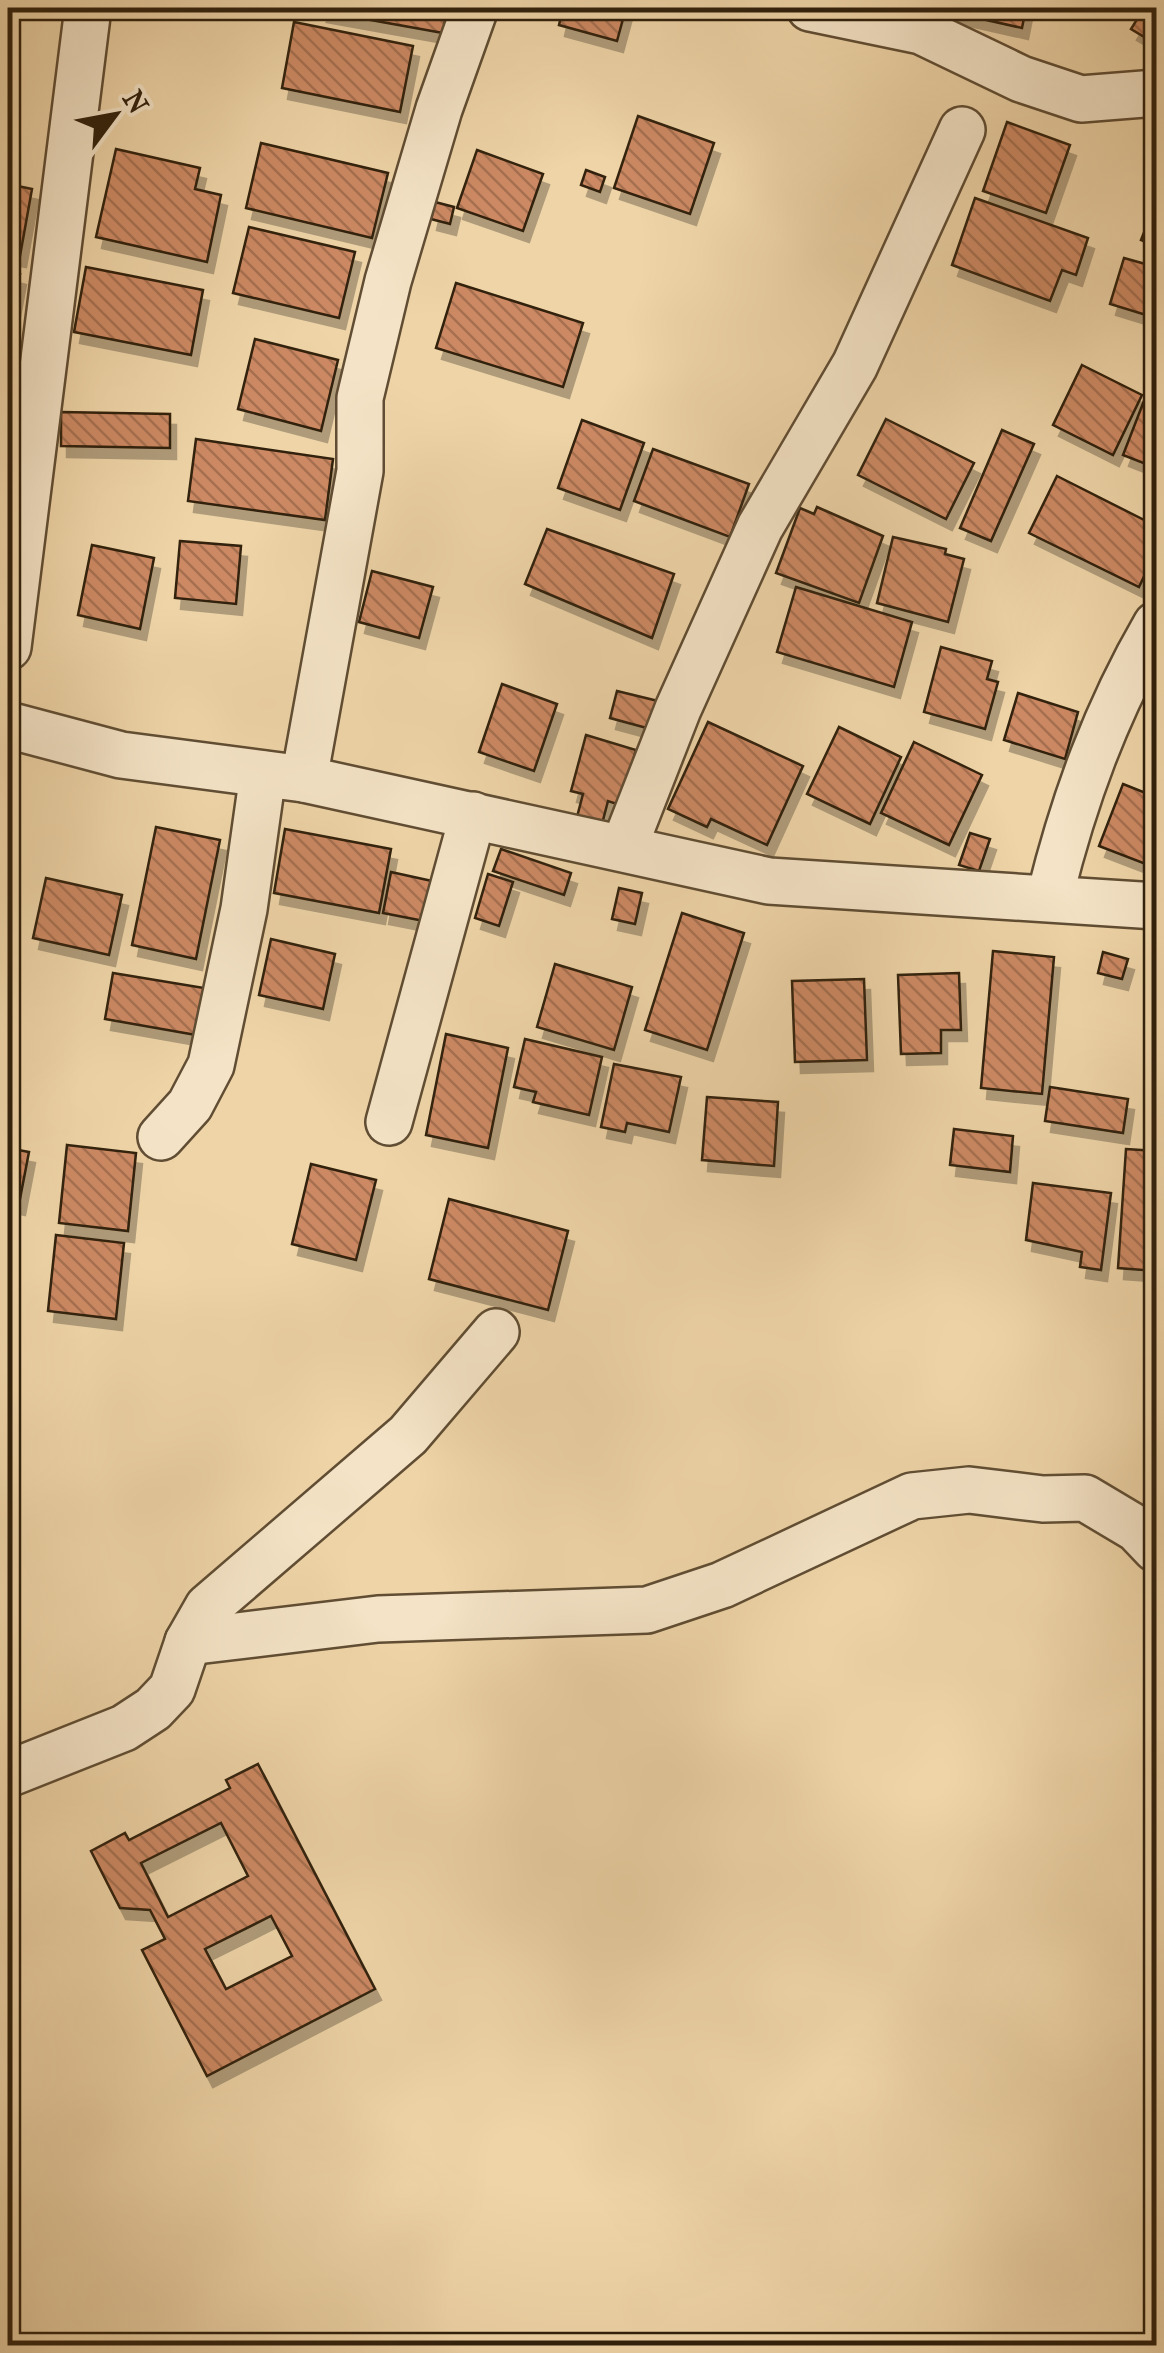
<svg xmlns="http://www.w3.org/2000/svg" width="1164" height="2353" font-family="'IM FELL French Canon',serif">
  <style>
    .building { fill: url(#building-back-hatch); stroke: #30200c; stroke-width: 2.5; fill-rule: evenodd; filter: url(#shadow) }
    .lines { fill: none; stroke-linecap: round; stroke-linejoin: round }
    .minor-casing { stroke: #604d33; stroke-width: 50 }
    .minor { stroke: #f4e3c6; stroke-width: 45 }
  </style>
  <defs>
    <pattern id="building-back-hatch" width="6" height="6" patternUnits="userSpaceOnUse" patternTransform="scale(2.5)"><rect width="6" height="6" fill="#cc8963"/><path d="M-1 5l2 2M0 0l6 6M5-1l2 2" fill="none" stroke="#a67050"/></pattern>
    <filter id="shadow"><feDropShadow dx="6" dy="11" stdDeviation="0" flood-color="#0004"/></filter>
  </defs>
  <rect width="100%" height="100%" fill="#eed4a7"/>
  <filter id="stains"><feTurbulence type="fractalNoise" baseFrequency=".002" numOctaves="4"/><feColorMatrix values="0 0 0 0 .2 0 0 0 0 .09 0 0 0 0 .02 0 0 0 .5 -.17"/></filter>
  <radialGradient id="worn" r=".72"><stop offset=".6" stop-color="#630" stop-opacity="0"/><stop offset="1" stop-color="#630" stop-opacity=".3"/></radialGradient>
  <!-- building -->
  <g class="building">
    <path d="M323,8H447L443,33L321,11Z"/>
    <path d="M563,8H626L617,41L559,25Z"/>
    <path d="M933,8H1026L1022,28Z"/>
    <path d="M1144,8H1156V44L1131,29Z"/>
    <path d="M294,22L413,46L400,112L282,88Z"/>
    <path d="M638,116L714,143L690,214L614,188Z"/>
    <path d="M1007,122L1070,145L1046,213L983,191Z"/>
    <path d="M261,143L388,173L372,238L246,208Z"/>
    <path d="M116,149L200,168L195,189L221,195L207,262L96,237Z"/>
    <path d="M477,150L543,174L523,231L457,208Z"/>
    <path d="M586,170L605,177L600,192L581,185Z"/>
    <path d="M8,184L32,189L20,256L8,254Z"/>
    <path d="M975,198L1088,238L1076,275L1062,270L1050,301L952,265Z"/>
    <path d="M435,202L454,207L450,224L431,219Z"/>
    <path d="M1156,202V246L1141,240Z"/>
    <path d="M249,227L355,252L339,318L233,293Z"/>
    <path d="M1124,258L1156,267V318L1110,304Z"/>
    <path d="M86,267L203,290L191,355L74,332Z"/>
    <path d="M8,271L20,274L8,337Z"/>
    <path d="M456,283L583,323L563,387L436,348Z"/>
    <path d="M255,339L338,360L321,431L238,409Z"/>
    <path d="M1082,365L1142,395L1113,455L1053,425Z"/>
    <path d="M1147,393L1156,397V468L1123,455Z"/>
    <path d="M61,412L170,414V448L61,446Z"/>
    <path d="M886,419L974,463L946,519L858,475Z"/>
    <path d="M582,420L644,443L620,510L558,488Z"/>
    <path d="M1002,430L1034,444L991,541L960,528Z"/>
    <path d="M196,439L333,459L325,520L188,501Z"/>
    <path d="M653,449L749,484L730,537L634,501Z"/>
    <path d="M1057,476L1156,526V551L1139,587L1029,533Z"/>
    <path d="M817,507L883,536L859,603L776,573L800,508L814,514Z"/>
    <path d="M547,529L674,574L652,638L525,584Z"/>
    <path d="M893,537L946,549L945,554L964,559L948,622L877,603Z"/>
    <path d="M180,541L241,546L236,604L175,598Z"/>
    <path d="M92,545L154,558L140,629L78,615Z"/>
    <path d="M372,571L433,587L419,638L359,622Z"/>
    <path d="M796,587L912,622L894,687L777,652Z"/>
    <path d="M941,647L992,661L987,679L998,682L985,729L924,712Z"/>
    <path d="M502,684L557,704L534,771L479,752Z"/>
    <path d="M617,691L662,702L654,730L610,718Z"/>
    <path d="M1018,693L1078,712L1065,759L1004,740Z"/>
    <path d="M708,722L803,766L767,845L711,819L707,827L668,809Z"/>
    <path d="M839,727L901,757L870,824L807,794Z"/>
    <path d="M586,735L636,750L620,805L608,801L602,824L577,817L583,794L571,791Z"/>
    <path d="M914,742L982,775L949,845L881,813Z"/>
    <path d="M1123,784L1156,797V868L1099,846Z"/>
    <path d="M156,827L220,840L196,959L132,945Z"/>
    <path d="M285,829L391,849L379,913L274,893Z"/>
    <path d="M970,833L990,839L979,871L959,865Z"/>
    <path d="M501,849L571,873L564,895L493,871Z"/>
    <path d="M391,872L432,881L424,921L383,913Z"/>
    <path d="M488,874L513,882L499,926L475,918Z"/>
    <path d="M46,878L122,895L109,955L33,938Z"/>
    <path d="M619,888L642,893L635,924L612,919Z"/>
    <path d="M682,913L744,933L707,1050L645,1030Z"/>
    <path d="M271,939L335,954L323,1009L259,995Z"/>
    <path d="M993,951L1054,957L1042,1094L981,1088Z"/>
    <path d="M1103,952L1128,959L1122,979L1098,973Z"/>
    <path d="M555,964L632,987L614,1050L537,1027Z"/>
    <path d="M113,973L204,988L196,1035L105,1019Z"/>
    <path d="M959,973L961,1030H941V1053L901,1054L898,975Z"/>
    <path d="M864,979L867,1060L795,1062L792,981Z"/>
    <path d="M446,1034L508,1048L488,1148L426,1135Z"/>
    <path d="M525,1039L602,1057L589,1115L533,1102L536,1092L514,1087Z"/>
    <path d="M614,1064L681,1077L669,1132L627,1123L625,1132L601,1127Z"/>
    <path d="M1050,1087L1128,1099L1123,1133L1045,1121Z"/>
    <path d="M707,1097L778,1102L774,1166L702,1160Z"/>
    <path d="M954,1129L1013,1136L1010,1172L950,1165Z"/>
    <path d="M67,1145L136,1153L128,1231L59,1223Z"/>
    <path d="M8,1148L29,1152L19,1204L10,1202L8,1212Z"/>
    <path d="M1126,1149L1156,1151V1271L1118,1268Z"/>
    <path d="M311,1164L376,1180L356,1260L292,1244Z"/>
    <path d="M1033,1183L1111,1193L1101,1270L1080,1267L1082,1252L1026,1240Z"/>
    <path d="M449,1199L568,1231L548,1310L429,1279Z"/>
    <path d="M56,1235L124,1243L116,1319L48,1311Z"/>
    <path d="M258,1764L375,1989L207,2076L142,1950L165,1939L150,1910L120,1908L91,1851L125,1833L129,1840L230,1788L226,1780ZM221,1823L248,1876L168,1917L141,1863ZM271,1916L292,1956L226,1989L205,1949Z"/>
  </g>
  <g class="lines">
    <!-- minor casing -->
    <g class="minor-casing">
      <g id="minor">
        <path d="M810,8L921,31L1021,79L1081,99L1156,93"/>
        <path d="M8,647L88,8"/>
        <path d="M8,725L121,755L304,779L769,881L1156,906"/>
        <path d="M304,779L360,471V398L388,281L439,109L475,8"/>
        <path d="M624,847L678,709L760,527L855,365L962,130"/>
        <path d="M1050,896C1074,799 1106,711 1156,625"/>
        <path d="M389,1122L473,815"/>
        <path d="M161,1137L190,1105L211,1065L244,909L263,774"/>
        <path d="M188,1642L378,1619L647,1610L722,1585L912,1496L969,1490L1043,1499L1085,1498L1137,1529L1156,1549"/>
        <path d="M8,1774L124,1728L153,1709L172,1689L188,1642L208,1607L408,1435L496,1332"/>
      </g>
    </g>
    <!-- minor -->
    <use href="#minor" class="minor"/>
  </g>
  <!-- margin -->
  <rect width="1164" height="2353" fill="none" stroke="#eed4a7" stroke-width="40"/>
  <rect x="10" y="10" width="1144" height="2333" fill="none" stroke="#30200c" stroke-width="5"/>
  <rect x="20" y="20" width="1124" height="2313" fill="none" stroke="#30200c" stroke-width="2.5"/>
  <!-- north arrow -->
  <g transform="translate(115 115) rotate(58)" stroke="#f4e3c6" stroke-width="8" paint-order="stroke">
  <path d="M0-8L18 38L0 25L-18 38Z" fill="#30200c"/>
  <text y="-15" font-size="28" font-weight="bold" text-anchor="middle" fill="#30200c">N</text>
  </g>
  <rect width="100%" height="100%" filter="url(#stains)"/>
  <rect width="100%" height="100%" fill="url(#worn)"/>
</svg>
